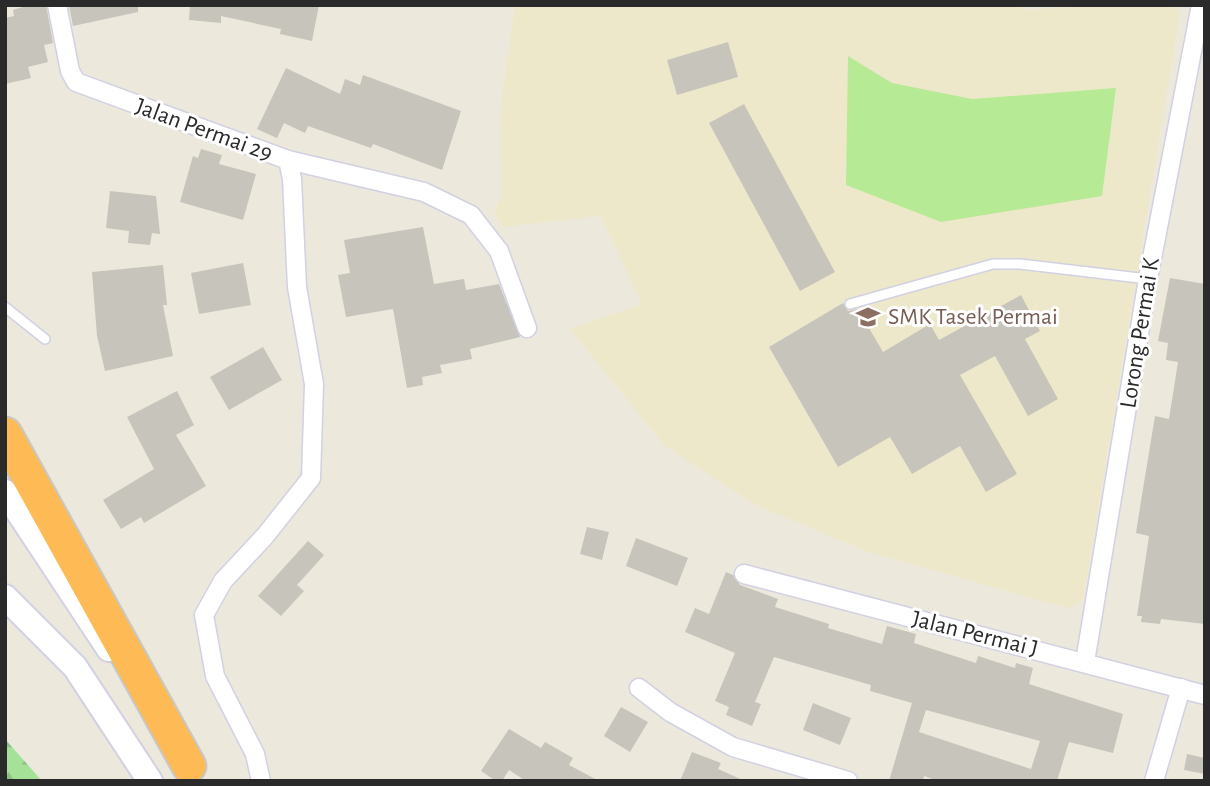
<svg xmlns="http://www.w3.org/2000/svg" width="1210" height="786" font-family="'Alegreya Sans',sans-serif">
  <style>
    .education { fill: #eee8cb }
    .forest { fill: url(#forest-firs) }
    .pitch { fill: #b7ea94 }
    .building { fill: #c7c4bb; fill-rule: evenodd }
    .lines { fill: none; stroke-linecap: round; stroke-linejoin: round }
    .lane-casing { stroke: #d1d1e3; stroke-width: 12 }
    .street-casing { stroke: #d1d1e3; stroke-width: 21 }
    .secondary-casing { stroke: #d1d1e3; stroke-width: 28 }
    .highway-casing { stroke: #c8c8c8; stroke-width: 37 }
    .lane { stroke: #fff; stroke-width: 9 }
    .street { stroke: #fff; stroke-width: 18 }
    .secondary { stroke: #fff; stroke-width: 24 }
    .highway { stroke: #fdba55; stroke-width: 33 }
    .labels { text-anchor: middle; dominant-baseline: central; stroke-width: 6; stroke-linejoin: round; paint-order: stroke }
    .street-label { font-size: 24px; fill: #2a2a2a; stroke: #fff }
    .education-label { font-size: 24px; fill: #785e54; stroke: #fff; text-anchor: start }
  </style>
  <defs>
    <pattern id="forest-firs" width="22" height="20" patternUnits="userSpaceOnUse" patternTransform="scale(1.75)"><rect width="22" height="20" fill="#a5e298"/><path d="M5 1l3.5 6h-7zM16 11l3.5 6h-7z" fill="#8ec283"/></pattern>
  </defs>
  <rect width="100%" height="100%" fill="#ece8dc"/>
  <!-- education -->
  <path class="education" d="M515,5H1021L1026,10L1094,5H1173L1180,13L1083,599L1068,608L868,552L754,504L665,446L570,329L642,304L601,216L503,227L494,213L501,197L500,112Z"/>
  <!-- forest -->
  <path class="forest" d="M5,739L42,781H5Z"/>
  <!-- pitch -->
  <path class="pitch" d="M848,56L892,83L972,99L1116,88L1102,196L941,222L846,185Z"/>
  <!-- building -->
  <g class="building">
    <path d="M29,5H46L53,43L44,45L48,62L28,67L31,78L5,84V18L14,16L13,10Z"/>
    <path d="M69,5H138V12L73,26Z"/>
    <path d="M190,5H319L312,41L280,34L281,29L221,16V23L189,20Z"/>
    <path d="M728,42L738,77L677,95L667,60Z"/>
    <path d="M286,68L340,94L345,79L360,85L363,75L461,111L442,170L373,144L371,148L308,126L305,133L284,123L277,138L257,129Z"/>
    <path d="M744,104L835,272L800,291L709,123Z"/>
    <path d="M201,149L222,155L219,164L256,174L243,220L180,202L193,156L198,158Z"/>
    <path d="M110,191L156,196L160,234L152,233L150,245L128,243L129,231L106,228Z"/>
    <path d="M423,227L434,284L464,279L466,290L499,284L520,337L470,349L472,359L440,365L442,373L422,377L423,385L407,388L393,309L346,317L338,275L350,273L344,240Z"/>
    <path d="M243,263L251,305L199,314L191,273Z"/>
    <path d="M163,265L167,305H163L173,356L105,371L97,336L92,272Z"/>
    <path d="M1170,278L1205,284V624L1161,619L1160,624L1141,622L1142,616H1137L1149,536L1136,533L1141,501L1155,416L1169,419L1178,362L1166,360L1168,343L1158,341Z"/>
    <path d="M1021,295L1040,331L1025,339L1058,399L1028,416L995,356L960,375L1017,474L986,492L960,446L912,474L890,437L838,467L769,347L843,303L848,311L858,309L883,352L930,324L939,340Z"/>
    <path d="M263,347L282,380L229,410L210,377Z"/>
    <path d="M177,391L194,425L176,435L206,486L144,523L141,517L121,529L103,500L154,469L127,417Z"/>
    <path d="M587,527L609,532L602,560L580,554Z"/>
    <path d="M636,538L688,558L677,586L626,566Z"/>
    <path d="M308,541L324,555L297,585L304,591L281,616L258,596Z"/>
    <path d="M726,572L733,575L740,585L778,599L775,607L829,624L828,628L882,644L887,626L916,634L914,643L976,663L978,656L1015,668L1016,663L1033,668L1029,684L1123,714L1113,753L1069,742L1057,781H938L924,776L923,781H889L912,703L870,691L871,685L774,657L755,702L761,704L752,726L726,715L729,707L715,701L735,653L685,632L695,608L709,614ZM926,710L1040,741L1031,769L919,732Z"/>
    <path d="M813,703L851,718L840,745L803,730Z"/>
    <path d="M621,707L648,722L630,752L604,736Z"/>
    <path d="M509,729L541,748L545,742L573,758L569,765L599,781H526L509,770L502,781H496L481,771Z"/>
    <path d="M692,752L721,763L718,769L745,781H680Z"/>
    <path d="M1187,754L1205,758V774L1184,770Z"/>
  </g>
  <g class="lines">
    <!-- lane casing -->
    <g class="lane-casing">
      <g id="lane">
        <path d="M850,304L993,264H1020L1148,279"/>
        <path d="M5,307L45,339"/>
      </g>
    </g>
    <!-- street casing -->
    <g class="street-casing">
      <g id="street">
        <path d="M57,5L70,71L76,82L288,160L292,179L297,287L314,384L311,478L265,536L223,581L204,615L215,676L255,754L261,781"/>
        <path d="M288,160L424,192L471,215L499,251L527,328"/>
        <path d="M744,574L1205,695"/>
        <path d="M1085,662L1148,279L1201,5"/>
        <path d="M639,688L670,712L733,747L848,781"/>
        <path d="M1154,781L1181,688"/>
      </g>
    </g>
    <!-- secondary casing -->
    <g class="secondary-casing">
      <g id="secondary">
        <path d="M5,492L109,649"/>
        <path d="M5,597L75,667L150,781"/>
      </g>
    </g>
    <!-- highway casing -->
    <g class="highway-casing">
      <path id="highway" d="M5,434L189,766"/>
    </g>
    <!-- lane -->
    <use href="#lane" class="lane"/>
    <!-- street -->
    <use href="#street" class="street"/>
    <!-- secondary -->
    <use href="#secondary" class="secondary"/>
    <!-- highway -->
    <use href="#highway" class="highway"/>
  </g>
  <!-- icons -->
  <defs>
    <g id="school-bare" transform="scale(1.89)"><path d="M0-5L7-2L0 1L-7-2ZM-4 1L0 2.5L4 1V4Q0 6-4 4Z" fill="#8d6e63" stroke="#fff" stroke-width="2.5" paint-order="stroke"/></g>
  </defs>
  <g fill-rule="evenodd">
    <use href="#school-bare" x="868" y="317"/>
  </g>
  <g class="labels">
    <!-- street labels -->
    <g class="street-label">
      <text transform="translate(204 130) rotate(20)">Jalan Permai 29</text>
      <text transform="translate(1140 333) rotate(-81)">Lorong Permai K</text>
      <text transform="translate(975 634) rotate(14)">Jalan Permai J</text>
    </g>
    <!-- education labels -->
    <g class="education-label">
      <text x="888" y="317">SMK Tasek Permai</text>
    </g>
  </g>
  <!-- border -->
  <rect width="1210" height="786" fill="none" stroke="#2a2a2a" stroke-width="14"/>
</svg>
